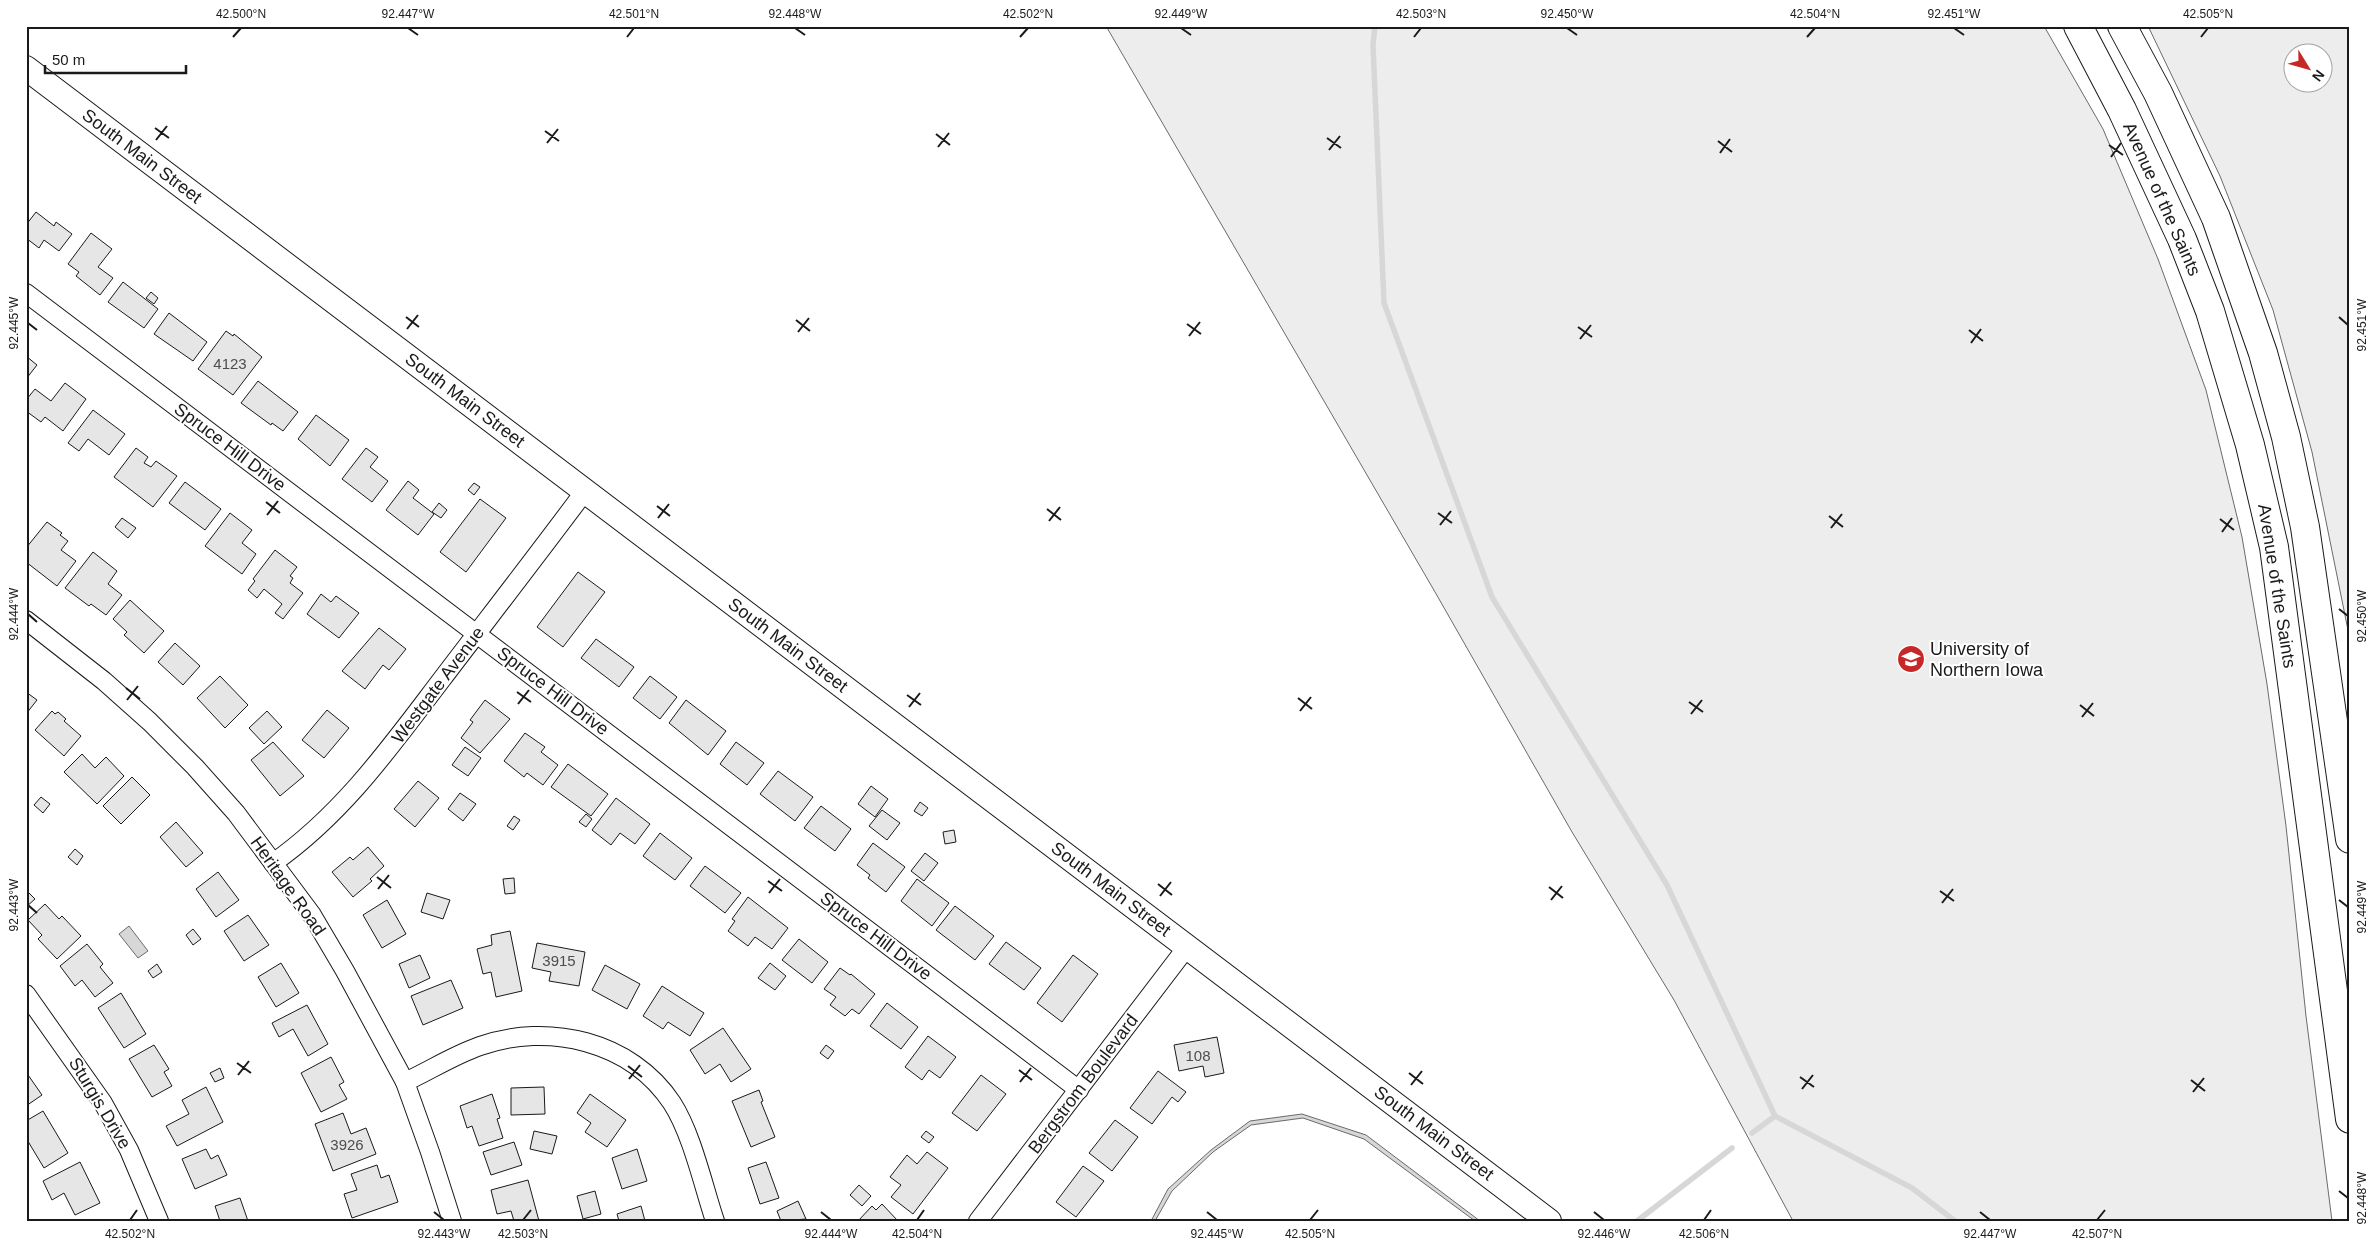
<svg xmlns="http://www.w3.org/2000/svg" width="2376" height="1247" font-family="Helvetica,sans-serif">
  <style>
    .green { fill: #ededed; stroke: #6a6a6a; fill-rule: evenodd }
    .water { fill: #d7d7d7; stroke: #6a6a6a }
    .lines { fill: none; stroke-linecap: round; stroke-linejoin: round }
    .stream { stroke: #d7d7d7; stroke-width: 5.5 }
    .building { fill: #e6e6e6; stroke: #1a1a1a }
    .street-casing { stroke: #1a1a1a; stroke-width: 20 }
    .secondary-casing { stroke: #1a1a1a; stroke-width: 26 }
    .highway-casing { stroke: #1a1a1a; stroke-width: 30 }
    .street { stroke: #fff; stroke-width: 18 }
    .secondary { stroke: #fff; stroke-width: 24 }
    .highway { stroke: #fff; stroke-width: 28 }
    .ticks { fill: none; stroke: #1a1a1a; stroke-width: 2 }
    .labels { text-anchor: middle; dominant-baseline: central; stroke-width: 4; stroke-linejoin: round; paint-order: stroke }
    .number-label { font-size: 15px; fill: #4d4d4d }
    .street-label { font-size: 18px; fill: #1a1a1a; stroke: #fff }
    .poi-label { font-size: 18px; fill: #1a1a1a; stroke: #fff; text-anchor: start }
    .neatline { fill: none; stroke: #1a1a1a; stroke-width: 2 }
    .ticks-label { font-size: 12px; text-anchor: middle; fill: #1a1a1a }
  </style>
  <rect width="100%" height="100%" fill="#fff"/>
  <!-- green -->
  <g class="green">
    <path d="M1106,26H2044L2103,129L2158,259L2206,390L2242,537L2267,684L2286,826L2306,1016L2332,1221H1793L1674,1000L1572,832L1435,592Z"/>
    <path d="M2148,26H2350V640L2312,452L2273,310L2220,176ZM2294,52H2324V82H2294Z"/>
  </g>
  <!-- water -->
  <g class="water">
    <path d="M129,926L148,951L138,958L119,934Z"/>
    <path d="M1302,1114L1366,1135L1480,1221H1475L1364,1139L1303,1118L1251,1125L1213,1152L1172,1191L1155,1221H1151L1168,1189L1211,1150L1250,1121Z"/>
  </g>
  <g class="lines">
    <!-- stream -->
    <g class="stream">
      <path d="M1375,26L1373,45L1384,303L1492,597L1667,885L1775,1116L1912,1188L1955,1221"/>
      <path d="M1752,1133L1775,1116"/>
      <path d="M1637,1221L1732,1148"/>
    </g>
  </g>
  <!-- building -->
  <g class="building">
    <path d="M36,212L54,226L56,222L72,234L59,251L44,240L39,248L26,238V225Z"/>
    <path d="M91,233L112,249L98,267L113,278L100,295L76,276L79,272L68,264Z"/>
    <path d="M123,282L158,309L144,328L108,302Z"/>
    <path d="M151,292L158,298L154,304L146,298Z"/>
    <path d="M169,313L207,342L193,361L154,334Z"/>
    <path d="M226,331L233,336L234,334L262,357L233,395L198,369Z"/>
    <path d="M26,356L37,365L26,379Z"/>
    <path d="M258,381L298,412L283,431L272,423L271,425L241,403Z"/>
    <path d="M65,383L86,399L63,431L45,417L41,422L26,411V400L35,389L51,401Z"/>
    <path d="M93,410L125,434L109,455L88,439L79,451L68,443Z"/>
    <path d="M316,415L349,440L330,466L298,439Z"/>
    <path d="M136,448L148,457L144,463L151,467L156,461L177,476L153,507L114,477Z"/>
    <path d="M366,448L378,457L370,467L388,481L372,502L342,479Z"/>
    <path d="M408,481L419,490L413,498L434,514L418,535L386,510Z"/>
    <path d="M185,482L221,509L205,530L169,503Z"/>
    <path d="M474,483L480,487L474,495L468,490Z"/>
    <path d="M480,499L506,518L466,572L440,552Z"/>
    <path d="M439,503L447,510L441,518L432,512Z"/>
    <path d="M230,513L252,530L242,543L256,554L242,574L205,546Z"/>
    <path d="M122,518L136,528L128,538L115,527Z"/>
    <path d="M47,522L62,533L60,535L68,541L61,550L76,561L57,586L26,562V548Z"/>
    <path d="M275,550L297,567L290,576L293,578L290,583L303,593L283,619L275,613L282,604L264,589L257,598L248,590L255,581L253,579Z"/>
    <path d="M93,552L117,571L108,584L122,595L106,615L91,604L89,606L65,588Z"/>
    <path d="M578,572L605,592L563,647L537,627Z"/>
    <path d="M321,594L331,602L336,596L359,613L339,638L307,614Z"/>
    <path d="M130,600L164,631L144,653L124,635L127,632L113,619Z"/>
    <path d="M379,628L406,649L389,670L383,665L365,689L342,671Z"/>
    <path d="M596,639L634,667L619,687L581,658Z"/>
    <path d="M175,643L200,666L183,685L158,662Z"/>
    <path d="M220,676L248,705L225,728L197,698Z"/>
    <path d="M650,676L677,697L660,719L633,698Z"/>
    <path d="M26,692L37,700L26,714Z"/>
    <path d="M485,700L510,719L480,753L461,738L473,722L470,720Z"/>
    <path d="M686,700L726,731L708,755L669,723Z"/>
    <path d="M327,710L349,728L324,758L302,740Z"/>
    <path d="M52,711L55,714L58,712L66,719L64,721L81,736L64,756L35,730Z"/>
    <path d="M267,711L282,727L264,744L249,728Z"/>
    <path d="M525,733L545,747L541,752L558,765L543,785L527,773L524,777L504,761Z"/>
    <path d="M273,742L304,776L280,796L251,760Z"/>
    <path d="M736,742L764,763L747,785L720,764Z"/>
    <path d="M465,747L481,758L468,776L452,765Z"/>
    <path d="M82,754L95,768L106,757L124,776L97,804L64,772Z"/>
    <path d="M568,764L608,794L591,816L551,787Z"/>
    <path d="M778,771L813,797L795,821L760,794Z"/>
    <path d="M132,777L150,795L121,824L103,806Z"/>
    <path d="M418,781L439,798L415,827L394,809Z"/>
    <path d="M871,786L888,799L875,817L858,804Z"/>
    <path d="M460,793L476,804L463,821L448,809Z"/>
    <path d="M41,797L50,804L43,813L34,805Z"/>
    <path d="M616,798L650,824L635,844L620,833L611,845L592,830Z"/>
    <path d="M920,802L928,808L922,816L914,811Z"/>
    <path d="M821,806L851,829L835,851L804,828Z"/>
    <path d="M882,810L900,823L887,840L869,826Z"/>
    <path d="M586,814L592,819L586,827L579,822Z"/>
    <path d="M514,816L520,820L513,830L507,826Z"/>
    <path d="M176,822L203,853L186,867L160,837Z"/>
    <path d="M954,830L956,842L945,844L943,832Z"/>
    <path d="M660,833L692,858L675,880L643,856Z"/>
    <path d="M873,843L905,867L886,892L868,878L870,875L857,865Z"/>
    <path d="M368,847L384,866L370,879L372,881L353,897L332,872L350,857L353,860Z"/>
    <path d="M75,849L83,856L77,865L68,857Z"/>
    <path d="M925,853L938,863L924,881L911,871Z"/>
    <path d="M705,866L741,893L725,913L690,886Z"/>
    <path d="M218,872L239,900L216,917L196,889Z"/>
    <path d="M514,878L515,893L505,894L503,879Z"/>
    <path d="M917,879L949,903L932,926L901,901Z"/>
    <path d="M26,890L35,899L26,907Z"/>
    <path d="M427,893L450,900L443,919L421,912Z"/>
    <path d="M748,897L788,928L772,949L755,937L748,946L728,931L735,921L732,919Z"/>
    <path d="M387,900L406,934L382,948L363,915Z"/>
    <path d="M45,904L59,919L62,916L81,936L57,959L38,939L42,935L28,920Z"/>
    <path d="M955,906L994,936L975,960L936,930Z"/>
    <path d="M248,915L269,945L244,961L224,931Z"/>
    <path d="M193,929L201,939L193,945L186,935Z"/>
    <path d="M510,931L522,991L496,997L491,972L483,974L477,949L492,945L491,935Z"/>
    <path d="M799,939L828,962L812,983L782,960Z"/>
    <path d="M1006,942L1041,968L1024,990L989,964Z"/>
    <path d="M537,943L585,952L579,986L549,981L551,972L532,968Z"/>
    <path d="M87,944L103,964L100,967L113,983L95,997L82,980L75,986L60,966Z"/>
    <path d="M420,955L430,978L409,988L399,964Z"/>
    <path d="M1073,955L1098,974L1062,1022L1037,1003Z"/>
    <path d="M281,963L299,993L276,1007L258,977Z"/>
    <path d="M770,963L786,976L775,990L758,978Z"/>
    <path d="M157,964L162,972L153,978L148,971Z"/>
    <path d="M605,965L640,984L627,1009L592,990Z"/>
    <path d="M840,968L850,975L851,974L875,994L859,1014L852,1009L845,1016L830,1005L836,997L824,989Z"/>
    <path d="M451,980L463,1008L423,1025L411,996Z"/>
    <path d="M662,986L704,1013L690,1036L668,1022L663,1029L643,1016Z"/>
    <path d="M121,993L146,1034L124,1048L98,1008Z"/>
    <path d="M887,1003L918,1027L901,1049L870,1026Z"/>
    <path d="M307,1005L328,1044L308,1056L293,1029L279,1037L272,1023Z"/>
    <path d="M723,1028L751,1069L731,1082L720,1064L705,1074L690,1050Z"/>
    <path d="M928,1036L956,1057L940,1078L929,1070L922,1080L905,1067Z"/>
    <path d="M1217,1037L1224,1073L1205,1077L1203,1066L1179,1071L1174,1045Z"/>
    <path d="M154,1045L169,1069L164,1072L172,1086L152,1097L129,1059Z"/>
    <path d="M826,1045L834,1051L828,1059L820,1053Z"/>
    <path d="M331,1057L344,1082L339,1085L347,1099L321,1112L301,1073Z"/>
    <path d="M220,1068L224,1078L215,1082L210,1073Z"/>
    <path d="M1158,1071L1186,1092L1178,1102L1172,1097L1152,1124L1130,1108Z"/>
    <path d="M26,1072L42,1095L26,1106Z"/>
    <path d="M981,1075L1006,1094L977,1131L952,1113Z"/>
    <path d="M206,1087L223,1122L177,1146L166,1126L189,1114L182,1100Z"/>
    <path d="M544,1087L545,1114L511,1115V1088Z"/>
    <path d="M759,1090L763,1101L761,1102L775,1137L751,1147L732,1101Z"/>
    <path d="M492,1094L500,1118L497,1119L503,1138L479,1146L472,1126L467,1128L460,1106Z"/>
    <path d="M590,1094L626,1120L607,1147L585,1132L591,1123L577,1113Z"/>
    <path d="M43,1111L68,1153L44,1168L26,1138V1121Z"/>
    <path d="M343,1113L351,1134L366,1128L376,1154L333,1171L315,1124Z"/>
    <path d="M1115,1120L1138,1137L1112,1171L1089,1153Z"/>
    <path d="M534,1131L557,1136L552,1154L530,1149Z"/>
    <path d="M926,1131L934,1137L929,1143L921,1137Z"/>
    <path d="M514,1142L522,1165L491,1175L483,1152Z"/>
    <path d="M206,1149L211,1159L218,1155L227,1175L195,1189L182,1159Z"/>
    <path d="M637,1149L647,1181L622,1189L612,1158Z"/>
    <path d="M927,1152L948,1168L913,1214L891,1197L901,1185L890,1177L907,1155L917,1164Z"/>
    <path d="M80,1162L100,1203L75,1215L64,1193L52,1200L43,1181Z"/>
    <path d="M766,1162L779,1198L760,1204L748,1168Z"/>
    <path d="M377,1165L381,1178L389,1175L398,1202L352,1218L344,1194L357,1190L351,1174Z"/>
    <path d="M1083,1166L1104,1181L1076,1217L1056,1202Z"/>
    <path d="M528,1180L539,1221H514L511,1211L497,1214L491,1190Z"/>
    <path d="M859,1185L871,1196L862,1206L850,1195Z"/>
    <path d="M595,1191L601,1214L583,1219L577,1196Z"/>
    <path d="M240,1198L248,1221H220L215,1206Z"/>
    <path d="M798,1201L806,1219L781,1221L777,1211Z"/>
    <path d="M882,1204L898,1221H858L872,1206L876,1210Z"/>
    <path d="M641,1206L645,1221H619L617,1214Z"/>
  </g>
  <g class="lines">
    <!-- street casing -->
    <g class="street-casing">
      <g id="street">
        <path d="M26,293L1079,1090"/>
        <path d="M26,620L104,681L150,722L195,767L236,813L312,915L345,971L405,1082L430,1152L452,1221"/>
        <path d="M273,863C343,814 391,746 442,679C490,616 538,554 585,491"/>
        <path d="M26,994L103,1103L129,1150L159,1221"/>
        <path d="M405,1082C429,1071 454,1055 480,1046C548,1022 631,1041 672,1103C692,1134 703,1185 715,1221"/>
        <path d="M978,1221L1187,947"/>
      </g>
    </g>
    <!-- secondary casing -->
    <g class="secondary-casing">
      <path id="secondary" d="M26,68L1549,1221"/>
    </g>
    <!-- highway casing -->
    <g class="highway-casing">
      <g id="highway">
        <path d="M2078,26L2122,110L2182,239L2210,311L2250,445L2274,547L2350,1119"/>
        <path d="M2122,26L2158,93L2216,218L2263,353L2286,437L2305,527L2350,839"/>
      </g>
    </g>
    <!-- street -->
    <use href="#street" class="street"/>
    <!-- secondary -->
    <use href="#secondary" class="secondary"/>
    <!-- highway -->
    <use href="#highway" class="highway"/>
  </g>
  <!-- ticks -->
  <path class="ticks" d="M408,28L418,35M795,28L805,35M1181,28L1191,35M1567,28L1577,35M1954,28L1964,35M233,37L241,28M627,37L634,28M1020,37L1028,28M1414,37L1421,28M1807,37L1815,28M2201,37L2208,28M155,128L169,138M545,131L559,141M936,134L950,145M1327,138L1341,148M156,140L167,126M1718,141L1732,152M547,143L558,129M2109,145L2123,155M938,147L949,133M1329,150L1340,136M1720,153L1730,139M2111,157L2121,143M406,317L419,327M2339,317L2348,325M796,320L810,331M28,323L37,330M1187,324L1201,334M1578,327L1592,337M407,329L418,315M1969,330L1983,341M798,332L809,318M1189,336L1200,322M1580,339L1591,325M1971,343L1981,329M266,502L280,513M657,506L670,516M1047,509L1061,520M1438,513L1452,523M267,515L278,501M1829,516L1843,527M658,518L669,504M2220,519L2234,530M1049,521L1060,507M1440,525L1451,511M1831,528L1842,514M2222,532L2232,518M2339,609L2348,616M28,614L37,622M126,688L140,699M517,692L531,702M907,695L921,705M1298,698L1312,709M127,700L138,686M1689,702L1703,712M518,704L529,690M2080,705L2094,716M909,707L920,693M1300,711L1311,697M1691,714L1702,700M2082,717L2093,703M377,877L391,888M768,881L782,891M1158,884L1172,895M1549,887L1563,898M378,889L389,875M1940,891L1954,901M769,893L780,879M1160,896L1171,882M1551,900L1562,886M2339,900L2348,907M1942,903L1953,889M28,905L37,913M237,1063L251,1073M628,1066L642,1077M1019,1070L1032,1080M1409,1073L1423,1084M238,1075L249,1061M1800,1077L1814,1087M629,1079L640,1065M2191,1080L2205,1091M1020,1082L1031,1068M1411,1085L1422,1071M1802,1089L1813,1075M2193,1092L2204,1078M2339,1191L2348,1198M434,1212L444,1220M821,1212L831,1220M1207,1212L1217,1220M1594,1212L1604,1220M1980,1212L1990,1220M130,1220L137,1210M523,1220L531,1210M917,1220L924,1210M1310,1220L1318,1210M1704,1220L1711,1210M2097,1220L2105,1210"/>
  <!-- icons -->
  <defs>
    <g id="university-disc" transform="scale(1.4375)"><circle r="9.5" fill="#c62828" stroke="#fff"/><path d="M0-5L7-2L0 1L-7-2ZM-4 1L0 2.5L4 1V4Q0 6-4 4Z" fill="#fff"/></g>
  </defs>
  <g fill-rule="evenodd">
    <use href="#university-disc" x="1911" y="659"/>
  </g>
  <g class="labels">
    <!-- number labels -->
    <g class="number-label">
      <text x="230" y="363">4123</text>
      <text x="559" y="960">3915</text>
      <text x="1198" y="1055">108</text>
      <text x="347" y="1144">3926</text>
    </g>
    <!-- street labels -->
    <g class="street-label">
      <text transform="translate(142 156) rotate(37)">South Main Street</text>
      <text transform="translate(2162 199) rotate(66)">Avenue of the Saints</text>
      <text transform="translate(465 400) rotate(37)">South Main Street</text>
      <text transform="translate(230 447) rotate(37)">Spruce Hill Drive</text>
      <text transform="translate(2277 586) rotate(81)">Avenue of the Saints</text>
      <text transform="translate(788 645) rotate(37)">South Main Street</text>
      <text transform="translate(438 685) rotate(-53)">Westgate Avenue</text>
      <text transform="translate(553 691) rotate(37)">Spruce Hill Drive</text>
      <text transform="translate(288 886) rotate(55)">Heritage Road</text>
      <text transform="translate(1111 889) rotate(37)">South Main Street</text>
      <text transform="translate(876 936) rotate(37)">Spruce Hill Drive</text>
      <text transform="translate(1083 1084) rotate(-53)">Bergstrom Boulevard</text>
      <text transform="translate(100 1103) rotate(59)">Sturgis Drive</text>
      <text transform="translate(1434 1133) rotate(37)">South Main Street</text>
    </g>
    <!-- poi labels -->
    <g class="poi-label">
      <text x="1930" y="649">University of<tspan x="1930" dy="21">Northern Iowa</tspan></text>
    </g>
  </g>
  <!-- border -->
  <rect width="2376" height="1247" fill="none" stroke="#ffffff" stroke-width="55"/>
  <!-- north arrow -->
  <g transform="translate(2308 68) rotate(127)"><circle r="24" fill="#ffffff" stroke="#a3a3a3"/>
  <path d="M0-4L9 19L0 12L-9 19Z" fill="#c62828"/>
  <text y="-8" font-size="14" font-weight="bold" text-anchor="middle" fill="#1a1a1a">N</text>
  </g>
  <!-- scale -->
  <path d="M45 65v8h141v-8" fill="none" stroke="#1a1a1a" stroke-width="2.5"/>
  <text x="52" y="65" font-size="15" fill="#1a1a1a" stroke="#ffffff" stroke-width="4" paint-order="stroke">50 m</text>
  <rect x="28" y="28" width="2320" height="1192" class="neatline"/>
  <g class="ticks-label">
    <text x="241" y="18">42.500°N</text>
    <text x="408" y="18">92.447°W</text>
    <text x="634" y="18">42.501°N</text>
    <text x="795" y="18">92.448°W</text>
    <text x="1028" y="18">42.502°N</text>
    <text x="1181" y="18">92.449°W</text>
    <text x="1421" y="18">42.503°N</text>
    <text x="1567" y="18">92.450°W</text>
    <text x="1815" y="18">42.504°N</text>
    <text x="1954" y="18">92.451°W</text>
    <text x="2208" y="18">42.505°N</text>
    <text transform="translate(14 323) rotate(-90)" y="4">92.445°W</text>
    <text transform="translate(2362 325) rotate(-90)" y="4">92.451°W</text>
    <text transform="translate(14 614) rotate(-90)" y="4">92.444°W</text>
    <text transform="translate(2362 616) rotate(-90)" y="4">92.450°W</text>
    <text transform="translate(14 905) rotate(-90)" y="4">92.443°W</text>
    <text transform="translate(2362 907) rotate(-90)" y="4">92.449°W</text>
    <text transform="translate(2362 1198) rotate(-90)" y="4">92.448°W</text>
    <text x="130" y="1238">42.502°N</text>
    <text x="444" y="1238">92.443°W</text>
    <text x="523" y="1238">42.503°N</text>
    <text x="831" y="1238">92.444°W</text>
    <text x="917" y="1238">42.504°N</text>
    <text x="1217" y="1238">92.445°W</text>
    <text x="1310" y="1238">42.505°N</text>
    <text x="1604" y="1238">92.446°W</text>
    <text x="1704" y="1238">42.506°N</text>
    <text x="1990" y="1238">92.447°W</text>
    <text x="2097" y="1238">42.507°N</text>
  </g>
</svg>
